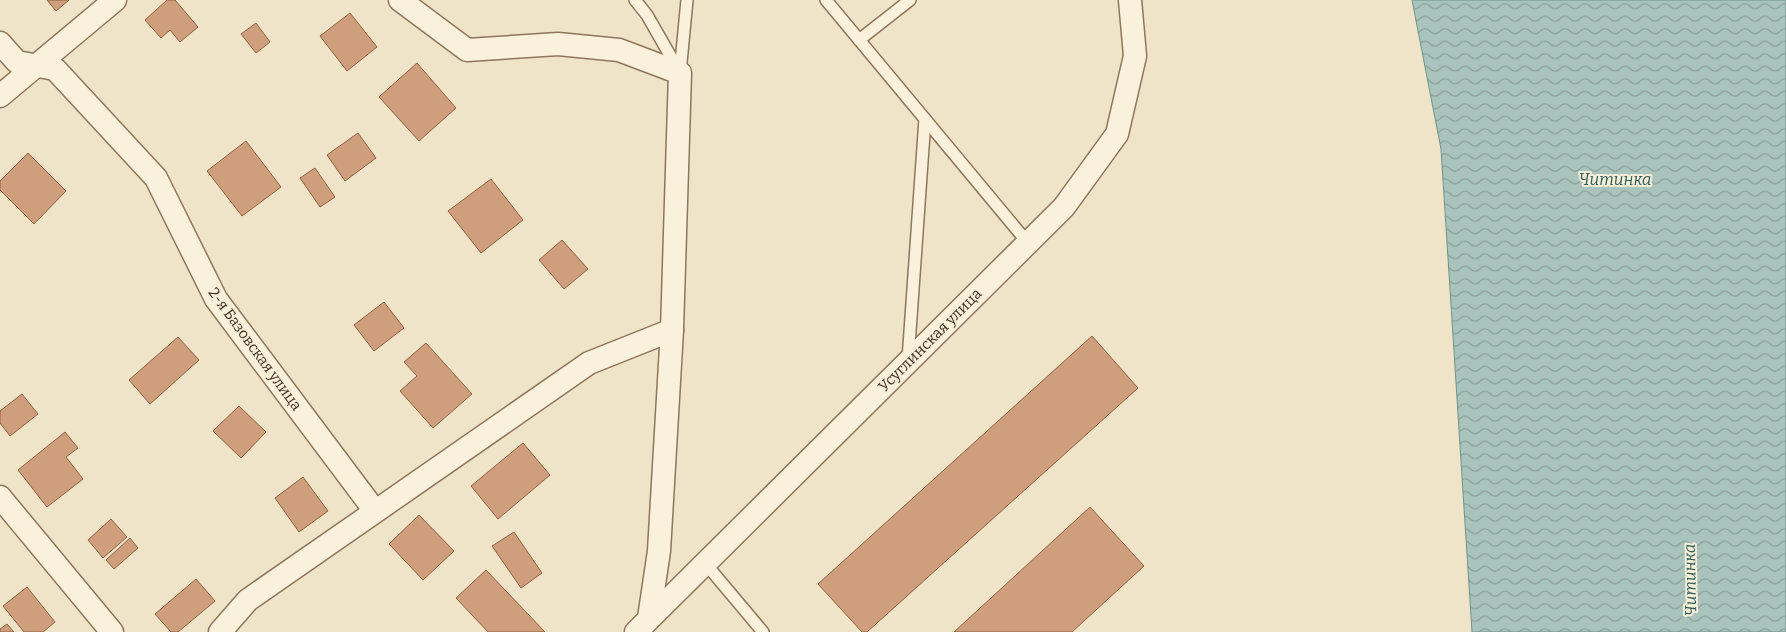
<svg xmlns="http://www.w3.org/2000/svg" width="1786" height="632" font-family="Bitter,serif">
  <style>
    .water { fill: url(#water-waves); stroke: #6f938a }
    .building { fill: #cf9f7d; stroke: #8d5f41 }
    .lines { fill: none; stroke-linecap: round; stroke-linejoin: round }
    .service-casing { stroke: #8d765c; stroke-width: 14 }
    .minor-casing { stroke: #8d765c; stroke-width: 25 }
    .service { stroke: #faf1dc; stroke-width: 11 }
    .minor { stroke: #faf1dc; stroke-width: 22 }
    .labels { text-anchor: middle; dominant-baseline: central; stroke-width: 4; stroke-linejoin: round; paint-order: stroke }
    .street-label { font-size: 15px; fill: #3d2e20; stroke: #f7eed8 }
    .water-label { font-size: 16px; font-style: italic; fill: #2f5d5a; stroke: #f7eed8 }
  </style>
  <defs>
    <pattern id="water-waves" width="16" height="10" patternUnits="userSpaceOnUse" patternTransform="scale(1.25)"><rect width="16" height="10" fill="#a9c4bc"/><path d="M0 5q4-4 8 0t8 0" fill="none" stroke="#8ba098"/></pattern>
  </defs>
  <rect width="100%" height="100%" fill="#f0e4c8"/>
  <!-- water -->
  <path class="water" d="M1412,0H1786V632H1472L1441,149Z"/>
  <!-- building -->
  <g class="building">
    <path d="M47,0H69L56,11Z"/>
    <path d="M167,0H175L198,27L180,42L170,30L161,38L145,20Z"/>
    <path d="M350,13L377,47L347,71L320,36Z"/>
    <path d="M256,23L270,42L256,53L241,34Z"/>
    <path d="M417,63L456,108L419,141L379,97Z"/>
    <path d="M358,133L376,158L345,181L327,155Z"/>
    <path d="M246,141L281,187L242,216L207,171Z"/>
    <path d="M28,153L66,191L34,224L0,190V181Z"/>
    <path d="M315,168L335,197L320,207L300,178Z"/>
    <path d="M491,179L523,220L481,253L448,211Z"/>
    <path d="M562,240L588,269L564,289L539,260Z"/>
    <path d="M384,302L404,328L374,351L354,325Z"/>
    <path d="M1092,336L1138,388L867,632H862L818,584Z"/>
    <path d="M178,337L199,360L150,404L129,380Z"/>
    <path d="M426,343L472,394L433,428L400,391L417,376L404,362Z"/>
    <path d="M22,394L38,414L10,436L0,423V411Z"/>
    <path d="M239,406L266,432L241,458L213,431Z"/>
    <path d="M65,432L78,448L66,457L83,479L47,507L18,470Z"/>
    <path d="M523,443L550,475L498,519L471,486Z"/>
    <path d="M303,477L328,511L299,532L275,498Z"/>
    <path d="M1090,507L1144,566L1072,632H954Z"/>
    <path d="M419,515L454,551L423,580L389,544Z"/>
    <path d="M111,519L127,537L103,558L88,540Z"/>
    <path d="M514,532L542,573L521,588L492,546Z"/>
    <path d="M130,538L138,548L114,569L106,560Z"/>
    <path d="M486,570L545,632H488L456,598Z"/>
    <path d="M196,579L215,601L178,632H171L155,614Z"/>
    <path d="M27,587L55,622L43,632H24L3,606Z"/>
    <path d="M7,624L14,632H0V629Z"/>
  </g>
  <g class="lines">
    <!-- service casing -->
    <g class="service-casing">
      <g id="service">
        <path d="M635,0L647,15L679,71"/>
        <path d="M826,0L1028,243"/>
        <path d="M859,40L910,0"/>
        <path d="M680,73L687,0"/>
        <path d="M908,360L925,119"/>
        <path d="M705,563L763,632"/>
      </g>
    </g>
    <!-- minor casing -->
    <g class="minor-casing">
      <g id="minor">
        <path d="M400,0L467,50L558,44L619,50L680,73L672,330L659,551L649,618"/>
        <path d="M0,43L17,62L55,69L156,178L216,299L375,511"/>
        <path d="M0,96L115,0"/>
        <path d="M0,497L112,632"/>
        <path d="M220,632L248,600L589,363L672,330"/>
        <path d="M636,632L1064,207L1117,134L1135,56L1130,0"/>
      </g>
    </g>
    <!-- service -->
    <use href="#service" class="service"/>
    <!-- minor -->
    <use href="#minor" class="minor"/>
  </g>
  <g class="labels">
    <!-- street labels -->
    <g class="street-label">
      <text transform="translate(930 340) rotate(-45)">Усуглинская улица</text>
      <text transform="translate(255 349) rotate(54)">2-я Базовская улица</text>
    </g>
    <!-- water labels -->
    <g class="water-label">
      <text x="1615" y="179">Читинка</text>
      <text transform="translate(1690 580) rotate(-91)">Читинка</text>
    </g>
  </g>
</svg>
